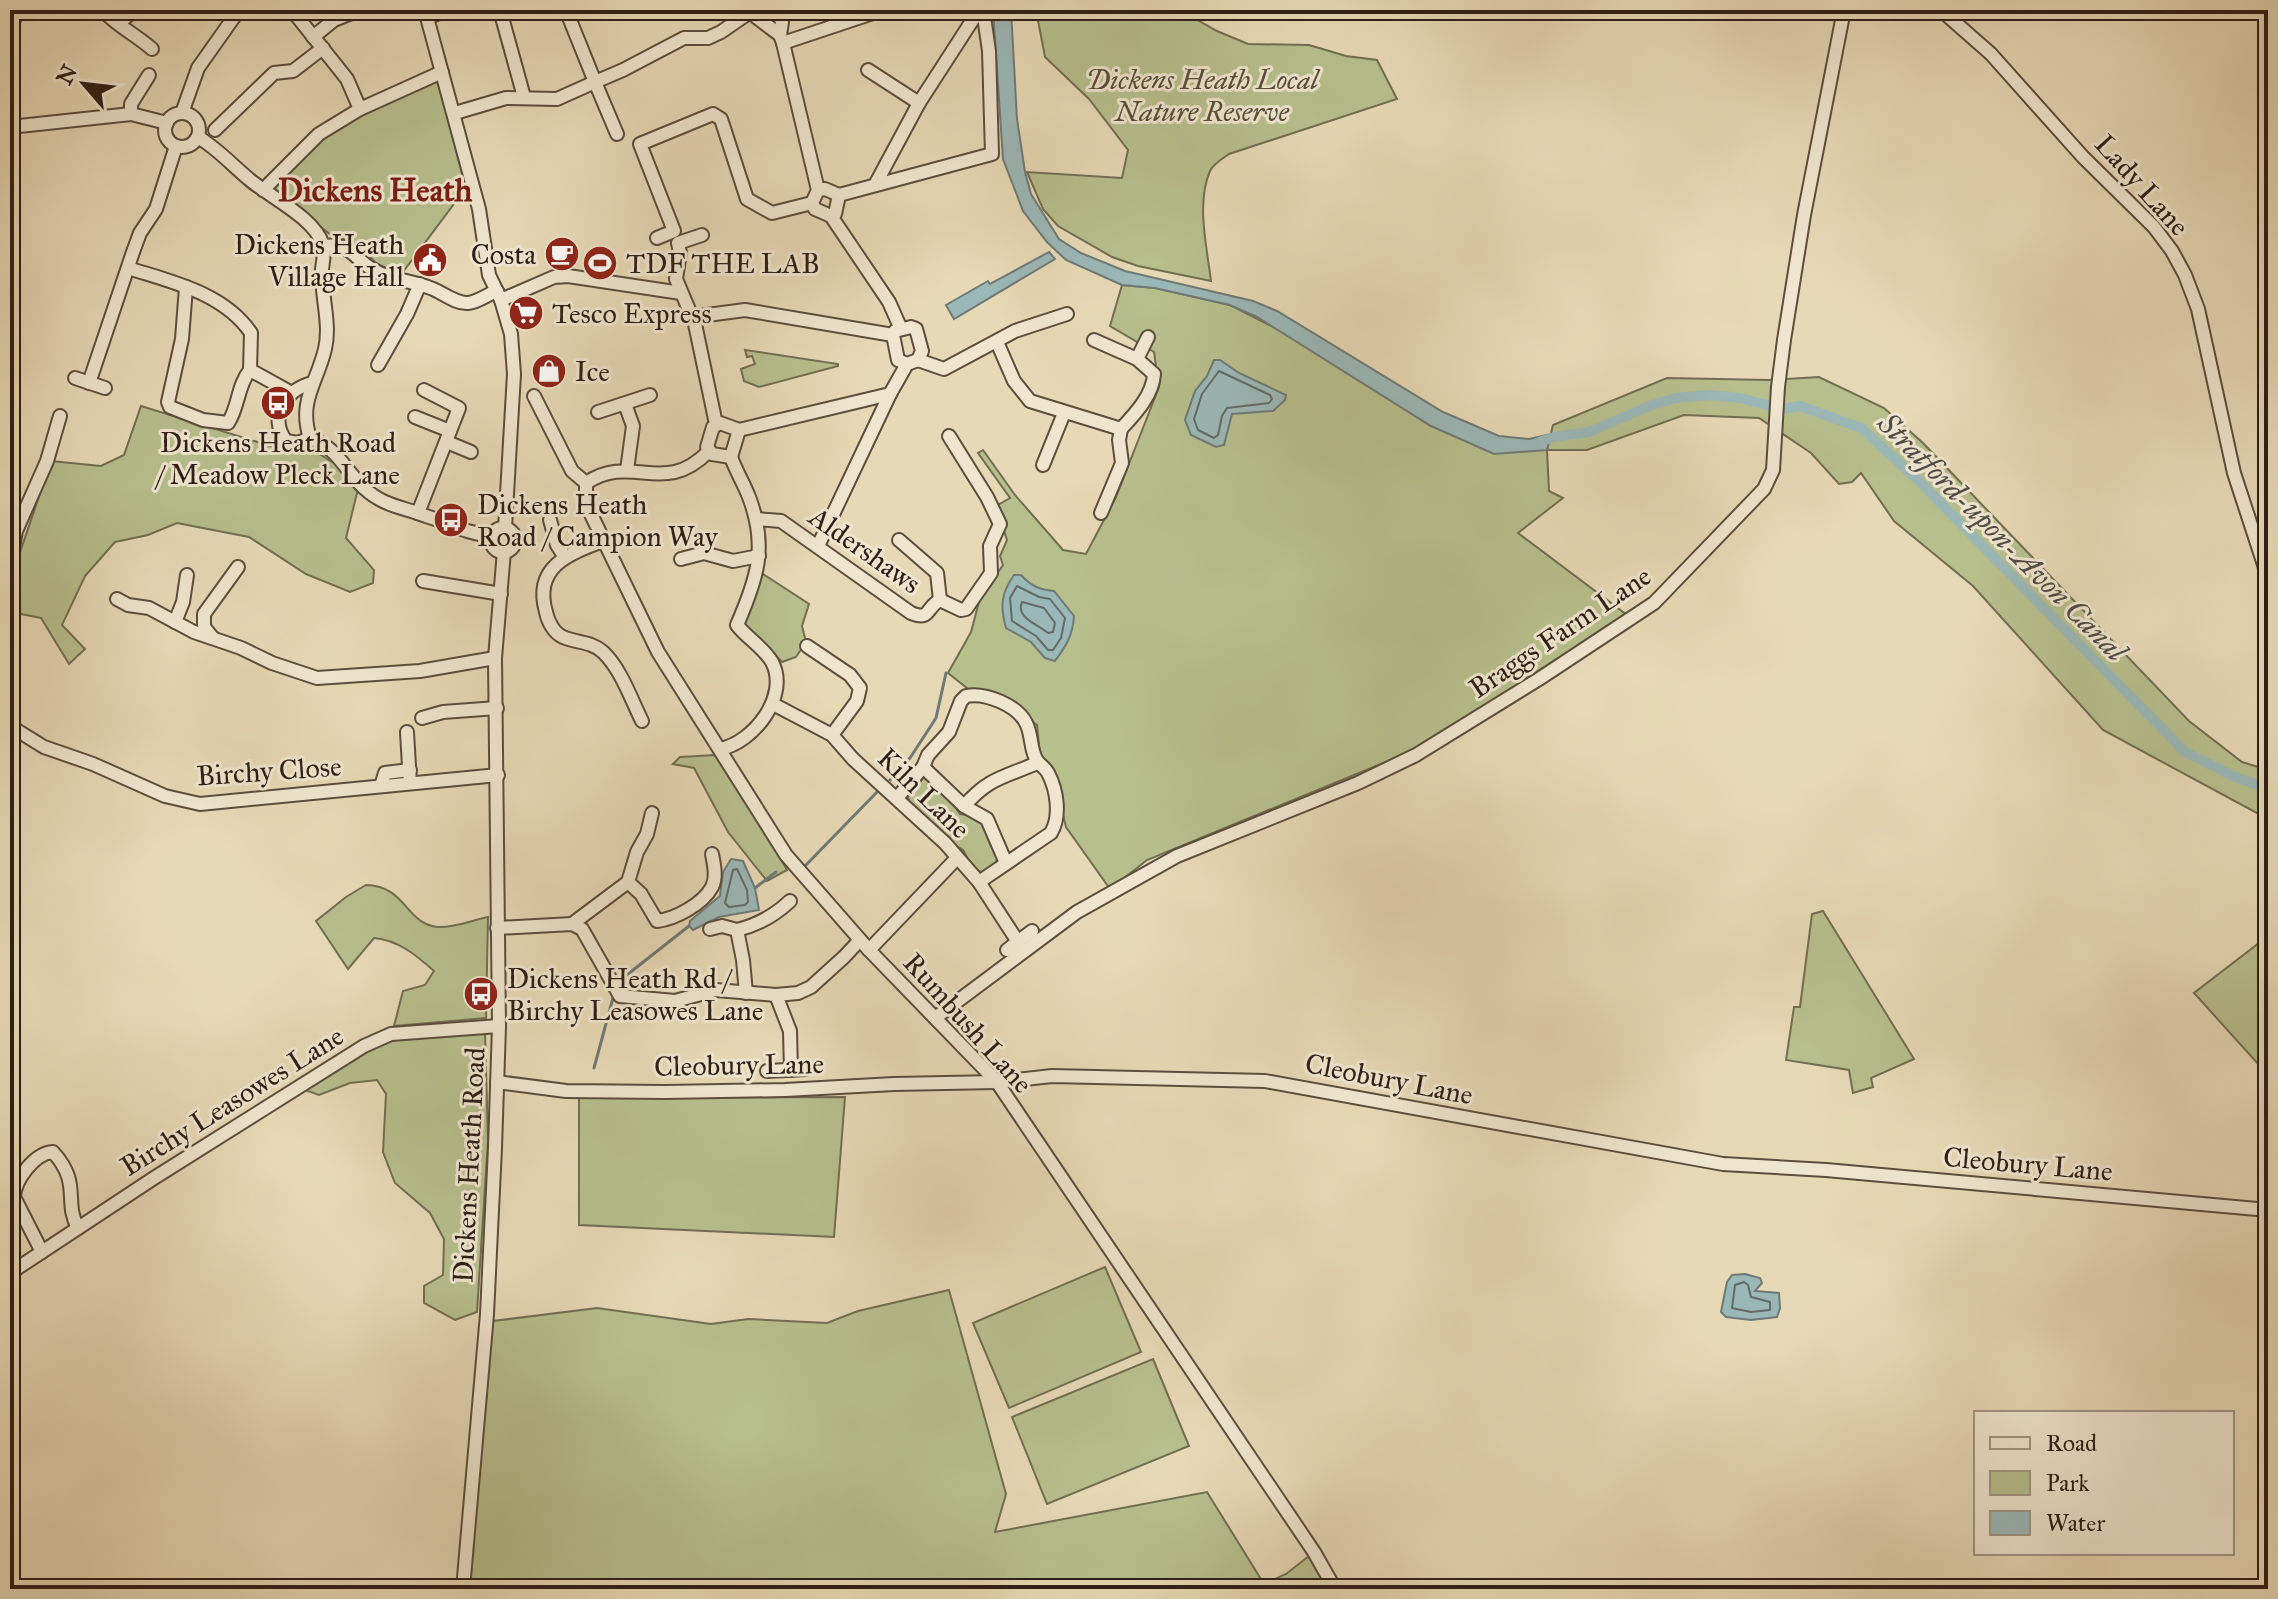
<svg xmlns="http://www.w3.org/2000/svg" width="2278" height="1599" font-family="'IM FELL Great Primer',serif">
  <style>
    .green { fill: #b7bf8d; stroke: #726e52; stroke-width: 2 }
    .water { fill: #9bb8b8; stroke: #6f7a77; stroke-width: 2 }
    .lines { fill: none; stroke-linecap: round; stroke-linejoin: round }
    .shore { stroke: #646b67; stroke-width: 2 }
    .stream { stroke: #6f7a77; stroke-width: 3 }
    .canal { stroke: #9bb8b8; stroke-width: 10 }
    .minor-casing { stroke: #5c4d3e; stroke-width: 16 }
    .minor { stroke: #f0e6d0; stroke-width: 12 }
    .labels { text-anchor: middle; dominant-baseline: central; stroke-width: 6; stroke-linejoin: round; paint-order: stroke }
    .park-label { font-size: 28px; font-style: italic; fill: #574e3a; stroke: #f0e6d0 }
    .street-label { font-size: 28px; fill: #2e1e16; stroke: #f0e6d0 }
    .poi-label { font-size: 28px; fill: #2e1e16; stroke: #f0e6d0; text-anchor: start }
    .water-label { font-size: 30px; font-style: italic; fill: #4f4c47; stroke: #f0e6d0 }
    .quarter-label { font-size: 32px; font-weight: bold; fill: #7a1f14; stroke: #f0e6d0 }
  </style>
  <rect width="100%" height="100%" fill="#e8d9b6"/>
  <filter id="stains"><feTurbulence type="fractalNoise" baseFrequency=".0025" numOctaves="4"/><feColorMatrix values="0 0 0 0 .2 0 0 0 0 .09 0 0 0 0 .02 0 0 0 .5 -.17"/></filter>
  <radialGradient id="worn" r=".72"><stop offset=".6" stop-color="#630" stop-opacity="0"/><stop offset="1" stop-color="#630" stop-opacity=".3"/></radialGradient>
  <!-- green -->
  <g class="green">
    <path d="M1036,10H1186L1189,15L1217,31L1248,44L1309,45L1346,56L1377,60L1397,99L1229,154C1222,159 1213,164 1210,171C1196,203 1207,248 1211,281L1138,266L1112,257L1058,226L1043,209L1027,172L1122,178L1128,150L1089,99L1045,57Z"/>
    <path d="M438,80L467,192L460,196L400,276L376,263L355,243L331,235L271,189L322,137L387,100Z"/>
    <path d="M1122,285L1155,288L1230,305L1293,337L1431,426L1547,450L1553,425L1667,378L1769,380L1819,377L1884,408L1923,443L2189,721L2242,762L2268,770V819L2103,730L1973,586L1894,521L1861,473L1852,482L1839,484L1811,453L1759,418L1684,415L1587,450H1547L1549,491L1563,498L1518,533L1627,615L1410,752L1147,860L1110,889L1066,827L1054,778L1040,756L1037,725L1015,709L977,696L948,673L971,632L980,598L1003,565L1000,556L1007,540L996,506L1010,498L978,453L983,450L1015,495L1063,550L1086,554L1116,497L1159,387L1154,352L1110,326Z"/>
    <path d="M745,350L838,364V366L759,387L744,381L741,369L755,364L752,356L747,357Z"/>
    <path d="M141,406L277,448L313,450L340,467L358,489L346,538L374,570L373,583L350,592L306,574L249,537L177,523L148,535L115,542L85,576L62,625L85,649L69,664L41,618L10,612L11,579L51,461L101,466L124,455Z"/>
    <path d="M763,574L809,604L802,626L806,642L796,657L782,662L741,621Z"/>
    <path d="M715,755L754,812L787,870L767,881L728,832L694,768L673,764L680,757Z"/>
    <path d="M924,777L939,785L960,814L973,816L986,824L989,842L997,857L996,864L983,873L973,868L963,850L948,841L910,804L908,797Z"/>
    <path d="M366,885C407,886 405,924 438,927C454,928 473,920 488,917L486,1018L394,1026L403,991L425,985L434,971C416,955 398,940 374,938L348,969L316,921L346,897Z"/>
    <path d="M1823,911L1914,1059L1871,1078L1873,1087L1853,1093L1849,1070L1786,1060L1794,1007H1800L1812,914Z"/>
    <path d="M2268,936V1075L2194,993Z"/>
    <path d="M485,1031L488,1141L477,1312L455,1320L424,1303V1286L443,1275L444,1239L430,1213L395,1183L383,1152L386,1094L377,1080L350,1083L319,1095L305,1090L385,1040Z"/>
    <path d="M845,1097L834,1237L579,1225V1098Z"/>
    <path d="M1105,1267L1141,1352L1009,1408L973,1323Z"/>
    <path d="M949,1290L1006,1494L995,1532L1207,1492L1264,1584L1286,1574L1309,1556L1327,1589H465L477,1503L493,1321L597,1308L711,1324L748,1319L827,1323L858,1311Z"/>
    <path d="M1153,1359L1189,1446L1047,1504L1012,1417Z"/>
  </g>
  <!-- water -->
  <g class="water">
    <path d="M993,10H1011L1017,119L1025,172L1031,194L1059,239L1081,253L1125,271L1253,301L1277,311L1443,412L1499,436L1529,439L1551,434L1547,450L1494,454L1431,426L1257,317L1230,305L1155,288L1122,285L1066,260L1047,242L1023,211L1003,159Z"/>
    <path d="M1049,252L1055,259L954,319L946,305L988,281L990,284Z"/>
    <path d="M1214,360H1220L1239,373L1286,395L1285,400L1273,411L1232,414L1224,445L1216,447L1191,435L1185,420L1195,391L1207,376Z"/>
    <path d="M1014,575H1021C1031,586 1040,590 1054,591L1074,616C1073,635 1066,646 1055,661L1045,658L1031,642L1006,628C1000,607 1001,593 1014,575Z"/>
    <path d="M731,859L743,861L755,888L759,910L719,917L693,930L689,926L690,921L720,896L723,872Z"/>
    <path d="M1745,1274L1760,1278L1762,1283L1755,1291L1779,1293L1780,1308L1777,1317L1751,1320L1726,1317L1721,1312L1727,1282L1732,1275Z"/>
  </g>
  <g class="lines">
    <!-- shore -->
    <g class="shore">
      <path d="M1219,371L1270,395L1272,399L1269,403L1227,408L1222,416L1218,435L1214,438L1198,430L1194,419L1202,394Z"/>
      <path d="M1017,586L1039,597L1050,599L1065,618L1061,638L1053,650H1048L1036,636L1012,621L1010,598Z"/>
      <path d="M1022,602L1044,608L1055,623L1053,632L1048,633C1037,624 1015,617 1022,602Z"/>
      <path d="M737,869L747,890L748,902L745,905L729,907L725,903L733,870Z"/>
      <path d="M1744,1282L1748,1285L1751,1297L1770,1302V1310L1751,1312L1732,1308L1735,1285Z"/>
    </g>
    <!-- stream -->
    <g class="stream">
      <path d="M890,780L910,758L936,718L946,673"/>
      <path d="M806,865L877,792"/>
      <path d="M755,888L776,872"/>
      <path d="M623,978L689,926"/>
      <path d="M594,1068L613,998"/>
    </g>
    <!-- canal -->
    <path class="canal" d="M1539,442L1554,437L1589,432L1652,405L1676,398L1709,395L1740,398L1781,409L1800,406L1861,428L1917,479L2185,752L2233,776L2268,789"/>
    <!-- minor casing -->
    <g class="minor-casing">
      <g id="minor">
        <path d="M103,10C114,24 138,36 152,49"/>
        <path d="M292,10L347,79L360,109"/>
        <path d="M425,10L479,209L489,275L501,300L511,334L514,374L505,528"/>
        <path d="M500,10L524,97"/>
        <path d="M566,10L595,82L623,70L684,38H708L721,32L750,12"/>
        <path d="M747,10L780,35L783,43L818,190L812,203L815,209L831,216L835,214L839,195L825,189L818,190"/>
        <path d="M778,10L782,22L780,35"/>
        <path d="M1941,10L1991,54L2083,157L2154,227L2172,251L2185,275L2198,309L2234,473L2268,577"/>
        <path d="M428,17L449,10"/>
        <path d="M120,23L133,10"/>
        <path d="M10,25L20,10"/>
        <path d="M313,37L334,20L359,10"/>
        <path d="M783,43L882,10"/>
        <path d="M868,70L919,103"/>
        <path d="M182,113L198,68L239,10"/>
        <path d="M455,113L506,98L557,99L595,82L617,134"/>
        <circle cx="182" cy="130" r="17"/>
        <path d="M131,114V104L149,75"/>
        <path d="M10,127L131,114L167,123"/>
        <path d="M215,130L274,73L293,71L323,48"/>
        <path d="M198,137C218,149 232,165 250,180C270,197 315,218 323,245C325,252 323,262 322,269C321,296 331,324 325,349C317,383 298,401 310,438"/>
        <path d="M875,185L919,103L979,10"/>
        <path d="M263,190L319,134L360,109L442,72"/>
        <path d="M839,195L992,154L989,51L983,10"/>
        <path d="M831,216L889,302L901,329"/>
        <path d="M702,235L678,243L680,253L676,279L695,324L716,424"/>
        <path d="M657,238L674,231L640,144L713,114L721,119L747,199L772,213L812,203"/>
        <path d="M324,246C352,243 352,257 372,269C391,281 412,280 433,289C443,293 456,304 468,303C478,302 488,294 497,291"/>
        <path d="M128,268C172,282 224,293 251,333L250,370L290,392"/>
        <path d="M186,287L182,339L168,402L170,407L203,420L228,423C239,407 237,386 250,370"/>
        <path d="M501,300L554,277L568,276L681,293"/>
        <path d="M692,317L745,310L893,335"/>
        <path d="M997,342L1014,381L1030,401L1121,429C1135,414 1153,395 1154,374L1137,359L1094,340"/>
        <path d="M1137,359L1148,337"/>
        <path d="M918,360L944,369L1015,331L1067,314"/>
        <path d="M378,365L407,314L420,284"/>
        <path d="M75,378L105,388"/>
        <path d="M89,383L133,252L140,233L156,209L176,146"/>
        <path d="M312,383C285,390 268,417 286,441L298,443L310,438C339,449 343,468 364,488C383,506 403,507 426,516C448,523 468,534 492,536"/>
        <path d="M534,396L572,471L586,483"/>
        <path d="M625,404L633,426L627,470"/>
        <path d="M598,412L650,395"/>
        <path d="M415,417L450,431"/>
        <path d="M720,423L739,430L731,457L712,454L707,447L713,427Z"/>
        <path d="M739,430L890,394L907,364L918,360L922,351L916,329L911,327L895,331L893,335L898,360L907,364"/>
        <path d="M447,442L471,452"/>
        <path d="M709,451C663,498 633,452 586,483V504L658,652L786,855L869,950L997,1082L1314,1552L1335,1589"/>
        <path d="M1043,465L1064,413"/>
        <path d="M418,513L459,408L424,390"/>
        <path d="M1101,513L1122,463L1119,440L1121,429"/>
        <path d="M756,519L781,521L911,613C931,621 925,608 940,600L961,610L966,609L991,573L990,546L1000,524L987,497L949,436"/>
        <path d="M550,520L557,545L564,556"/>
        <circle cx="503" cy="540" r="12"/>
        <path d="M899,540L937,573L940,600"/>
        <path d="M603,541C568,554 533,567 546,612C548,622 554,633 563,637C576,643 591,641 603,652C621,669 631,699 642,721"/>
        <path d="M818,546L890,394"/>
        <path d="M681,559L704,553L733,561L759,556"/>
        <path d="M10,564L16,531L47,461L60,416"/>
        <path d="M423,581L501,594"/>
        <path d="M117,599L128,605L149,608L194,632L241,648L272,663L317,678L420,671L495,658"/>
        <path d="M175,622L183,602L187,575"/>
        <path d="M213,638L204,627V614L238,567"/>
        <path d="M807,646L850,675L860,688L857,701L832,735"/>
        <path d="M773,704L832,735L853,759L945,843L979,882L1018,942"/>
        <path d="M422,718L443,712L497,708"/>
        <path d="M10,726L44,747L93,764L165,796L200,804L498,775"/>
        <path d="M407,732L410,783"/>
        <path d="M720,749C753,743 790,696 772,662C764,648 747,638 737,625C757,579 768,547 749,497C744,484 736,471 731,457"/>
        <path d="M923,767L964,806L987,819L1006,863"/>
        <path d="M381,786L385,773L410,770"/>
        <path d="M897,798L923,767L928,755L949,732L961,701L966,696C985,692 1017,705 1026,723C1032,734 1030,748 1036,759C1039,765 1045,767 1048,773C1057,790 1061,816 1051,833L979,882"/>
        <path d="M964,806C990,777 1003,778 1037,763"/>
        <path d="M652,813L647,834L637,852L628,882L641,894L657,921C675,919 703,904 712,887C717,877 714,865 712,854"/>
        <path d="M572,924L628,882"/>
        <path d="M497,928L572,924L582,929L620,996L675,1001L716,990L776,995L798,993L811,987L844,957L860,940"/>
        <path d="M710,929L722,926L737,930L743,960L746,993"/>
        <path d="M737,930C758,925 774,916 790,901"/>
        <path d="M869,950L957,858"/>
        <path d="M1007,950L1032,931"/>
        <path d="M776,995L790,1031L791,1070"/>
        <path d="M935,1018L1077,912L1177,856L1358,783L1416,755L1539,679L1654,603L1764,489L1773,470L1778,387L1784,340L1804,215L1844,10"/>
        <path d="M767,1071L806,1069"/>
        <path d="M497,1082L566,1091L665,1092L785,1090L894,1084L997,1082L1052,1076L1265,1081L1723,1164L1826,1170L2268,1210"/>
        <path d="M42,1252L14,1197C15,1179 35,1153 53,1152C82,1184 63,1201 78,1228"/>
        <path d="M10,1273L154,1178L364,1046L391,1034L499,1026"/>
        <path d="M463,1589L487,1314L495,1148L499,1026L495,658L504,551"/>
      </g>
    </g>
    <!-- minor -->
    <use href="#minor" class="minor"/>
  </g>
  <!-- icons -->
  <defs>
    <g id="cafe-disc" transform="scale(1.8)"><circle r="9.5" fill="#8f2418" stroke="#f0e6d0"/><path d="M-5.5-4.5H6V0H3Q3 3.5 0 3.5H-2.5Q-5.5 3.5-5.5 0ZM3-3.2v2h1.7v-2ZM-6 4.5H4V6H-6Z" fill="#fff"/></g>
    <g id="civic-disc" transform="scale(1.8)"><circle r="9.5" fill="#8f2418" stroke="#f0e6d0"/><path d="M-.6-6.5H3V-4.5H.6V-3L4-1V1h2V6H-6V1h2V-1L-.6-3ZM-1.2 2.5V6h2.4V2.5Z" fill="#fff"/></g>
    <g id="stadium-disc" transform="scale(1.8)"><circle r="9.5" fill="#8f2418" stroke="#f0e6d0"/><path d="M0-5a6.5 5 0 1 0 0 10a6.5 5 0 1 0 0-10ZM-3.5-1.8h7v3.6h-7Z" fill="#fff"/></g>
    <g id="supermarket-disc" transform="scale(1.8)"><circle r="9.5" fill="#8f2418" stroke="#f0e6d0"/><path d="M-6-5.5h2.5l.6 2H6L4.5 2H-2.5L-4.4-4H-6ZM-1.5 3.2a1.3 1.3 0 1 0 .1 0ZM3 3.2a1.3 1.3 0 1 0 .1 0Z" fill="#fff"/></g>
    <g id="shop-disc" transform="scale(1.8)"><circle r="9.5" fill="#8f2418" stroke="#f0e6d0"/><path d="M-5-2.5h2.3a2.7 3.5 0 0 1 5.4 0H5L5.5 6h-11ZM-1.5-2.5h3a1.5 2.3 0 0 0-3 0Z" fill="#fff"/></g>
    <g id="bus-disc" transform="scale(1.8)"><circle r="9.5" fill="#8f2418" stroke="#f0e6d0"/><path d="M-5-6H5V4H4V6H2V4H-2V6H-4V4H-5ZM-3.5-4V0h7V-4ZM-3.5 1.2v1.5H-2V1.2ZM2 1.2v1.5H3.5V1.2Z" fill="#fff"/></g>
  </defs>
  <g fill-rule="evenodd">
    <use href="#cafe-disc" x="562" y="254"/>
    <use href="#civic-disc" x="430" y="260"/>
    <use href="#stadium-disc" x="600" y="263"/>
    <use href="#supermarket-disc" x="526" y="313"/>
    <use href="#shop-disc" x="549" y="371"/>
    <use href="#bus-disc" x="278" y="403"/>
    <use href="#bus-disc" x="451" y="520"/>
    <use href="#bus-disc" x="481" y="994"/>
  </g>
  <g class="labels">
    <!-- park labels -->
    <g class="park-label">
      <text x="1202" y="79">Dickens Heath Local<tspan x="1202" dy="32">Nature Reserve</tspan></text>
    </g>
    <!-- street labels -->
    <g class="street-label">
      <text transform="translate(2142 185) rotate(48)">Lady Lane</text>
      <text transform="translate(865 550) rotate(35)">Aldershaws</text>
      <text transform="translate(1560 632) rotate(-34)">Braggs Farm Lane</text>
      <text transform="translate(269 771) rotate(-4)">Birchy Close</text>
      <text transform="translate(924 793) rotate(44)">Kiln Lane</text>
      <text transform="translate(968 1023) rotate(48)">Rumbush Lane</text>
      <text transform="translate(739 1065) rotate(-1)">Cleobury Lane</text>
      <text transform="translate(1389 1079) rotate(11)">Cleobury Lane</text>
      <text transform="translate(232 1101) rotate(-32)">Birchy Leasowes Lane</text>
      <text transform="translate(2028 1164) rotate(5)">Cleobury Lane</text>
      <text transform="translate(469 1165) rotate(-87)">Dickens Heath Road</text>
    </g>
    <!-- poi labels -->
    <g class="poi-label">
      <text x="404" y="244" text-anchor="end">Dickens Heath<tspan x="404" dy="32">Village Hall</tspan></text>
      <text x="536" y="254" text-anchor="end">Costa</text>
      <text x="626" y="263">TDF THE LAB</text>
      <text x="552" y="313">Tesco Express</text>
      <text x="575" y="371">Ice</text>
      <text x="278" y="442" text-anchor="middle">Dickens Heath Road<tspan x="278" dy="32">/ Meadow Pleck Lane</tspan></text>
      <text x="477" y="504">Dickens Heath<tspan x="477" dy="32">Road / Campion Way</tspan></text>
      <text x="507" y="978">Dickens Heath Rd /<tspan x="507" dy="32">Birchy Leasowes Lane</tspan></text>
    </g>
    <!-- water labels -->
    <g class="water-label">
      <text transform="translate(2002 537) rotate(45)">Stratford-upon-Avon Canal</text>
    </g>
    <!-- quarter labels -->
    <g class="quarter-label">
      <text x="375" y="190">Dickens Heath</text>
    </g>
  </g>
  <!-- margin -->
  <rect width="2278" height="1599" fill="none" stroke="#e8d9b6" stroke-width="40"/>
  <rect x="12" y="12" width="2254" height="1575" fill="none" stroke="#2e1e16" stroke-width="4"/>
  <rect x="20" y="20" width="2238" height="1559" fill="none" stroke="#2e1e16" stroke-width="2"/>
  <!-- legend -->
  <rect x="1974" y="1411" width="260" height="144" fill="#f0e6d0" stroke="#a29686" stroke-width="2"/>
  <rect x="1990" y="1437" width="40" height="12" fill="#f0e6d0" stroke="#a29686" stroke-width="2"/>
  <text x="2046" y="1451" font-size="24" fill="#2e1e16">Road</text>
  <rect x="1990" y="1471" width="40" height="24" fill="#b7bf8d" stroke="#a29686" stroke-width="2"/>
  <text x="2046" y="1491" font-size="24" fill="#2e1e16">Park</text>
  <rect x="1990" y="1511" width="40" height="24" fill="#9bb8b8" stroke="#a29686" stroke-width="2"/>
  <text x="2046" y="1531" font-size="24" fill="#2e1e16">Water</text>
  <!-- north arrow -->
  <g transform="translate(84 84) rotate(298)" stroke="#f0e6d0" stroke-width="6" paint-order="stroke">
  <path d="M0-6L14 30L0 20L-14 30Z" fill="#2e1e16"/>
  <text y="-12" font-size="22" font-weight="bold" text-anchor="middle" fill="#2e1e16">N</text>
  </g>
  <rect width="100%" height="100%" filter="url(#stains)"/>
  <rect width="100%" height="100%" fill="url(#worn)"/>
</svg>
